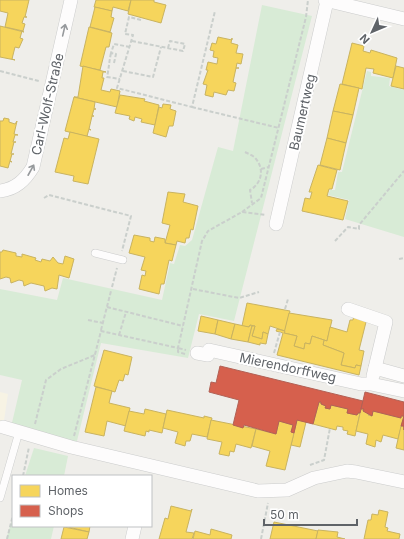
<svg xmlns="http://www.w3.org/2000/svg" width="404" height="539" font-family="Inter,sans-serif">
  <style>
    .commercial { fill: #f7f3e4 }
    .green { fill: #d8ebd6 }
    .homes { fill: #f6d55c; stroke: #c9b360 }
    .shops { fill: #d6604d; stroke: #b26155 }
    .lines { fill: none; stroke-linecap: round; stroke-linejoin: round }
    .lane-casing { stroke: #cbcccc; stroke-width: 8 }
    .street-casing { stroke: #cbcccc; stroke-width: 14 }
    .path { stroke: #cacfcc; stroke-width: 2; stroke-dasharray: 4 2; stroke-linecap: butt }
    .lane { stroke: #fdfcfc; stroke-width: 7 }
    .street { stroke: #fdfcfc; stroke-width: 13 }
    .oneway { stroke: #96999c }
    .labels { text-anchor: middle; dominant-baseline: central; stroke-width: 4; stroke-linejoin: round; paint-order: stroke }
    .street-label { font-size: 13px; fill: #5f6368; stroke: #fff }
  </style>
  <rect width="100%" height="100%" fill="#efeeea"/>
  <!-- commercial -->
  <path class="commercial" d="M0,392L8,394L3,427L0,426Z"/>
  <!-- green -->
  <g class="green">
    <path d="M262,5L312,16L234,321L199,314L188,358L101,343L76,445L11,427L22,380L0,375V289L57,300L63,278L162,300L170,263L174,264L180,245L185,246L192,240L218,147L233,151Z"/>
    <path d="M367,71L371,72V76L390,78L389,86L404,90V237L345,219L349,200L328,195L330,190H335L338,172H342Z"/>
    <path d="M34,448L68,456L64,476H25Z"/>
    <path d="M13,517V526H54L51,539H6Z"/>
  </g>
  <!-- homes -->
  <g class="homes">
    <path d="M0,0H29L25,17H27H24L22,23L25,24L23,31L5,27L8,13L0,11Z"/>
    <path d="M96,0H131L128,11L113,7L112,11L94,7Z"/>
    <path d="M131,0H154V2L166,5L161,23L128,14Z"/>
    <path d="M95,7L112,11L111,17L114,18L110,32L90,27Z"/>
    <path d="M0,26L24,32L22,31L20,38L23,39L19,48L15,47L12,59L15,60L0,57Z"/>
    <path d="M89,27L112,33L109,47H106L100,70L80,66Z"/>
    <path d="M218,37L232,40V38L231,43L238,45L236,53L243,54L241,64L237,63L236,68H239H236L233,82L236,83L234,91L228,90L226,95L214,92L213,97L205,95L207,85L203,84L208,70H206L208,62L217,64L218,58L213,57L214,51L210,50L212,43L216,44Z"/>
    <path d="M352,43L364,46L363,51L370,53L371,50L397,58L393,78L373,73L374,69L366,68L362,89L342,84Z"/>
    <path d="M83,66L106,72H103L102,78H104L101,90L110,92L111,89L120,91L117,107L74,97H78Z"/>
    <path d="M396,66L404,68V89L391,86Z"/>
    <path d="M340,84L359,88L353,115L333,111Z"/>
    <path d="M120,95L145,99L144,101L159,105L155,125L141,122L142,119L135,117L134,121L129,119L130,116L115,113Z"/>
    <path d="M74,97L95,102L94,109H96H94L92,116H94H92L89,129L91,130L89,129L87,136L89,137L65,131Z"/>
    <path d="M163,104L171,105L170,109L176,111L173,126H169L166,137L153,133L159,107L162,108Z"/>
    <path d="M333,111L353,115L346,143L327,138Z"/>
    <path d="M4,118L9,119V122L15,124L17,121L14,134L18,135H15L13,142H16H14L11,154H14H12L10,161L12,162L10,161L8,168L0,166V121H3Z"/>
    <path d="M70,132L99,139L88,184L73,181L74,176L55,172L64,138L68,139Z"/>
    <path d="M327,138L346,143L340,170L320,165Z"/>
    <path d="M318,165L337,170L332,189H329L327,196L348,201L343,220L302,211L305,198L310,199L312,192H309Z"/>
    <path d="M168,192L185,194L183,202L198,206L193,230L191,229L189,238H186L185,243L177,241L176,245L165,243L170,225L162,223Z"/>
    <path d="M134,235L150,238V241L154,242L155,237L165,239V243L176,245L172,261L169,260L164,284H161L159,294L139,289L142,275L145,276L146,271L141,270L145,257L129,253Z"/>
    <path d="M3,250L16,253V256L22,257V254L36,258L35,260L41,262L42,259L50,261L53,257L58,263L63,264L65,256L74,259L69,278L59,275L57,289L52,288L45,291L44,286L31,283L24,286L23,281L19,280L11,283L10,278L6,277L0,279V252H2Z"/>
    <path d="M247,303L290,311L285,331L270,326L268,334L263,332L262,339L252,336L255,326L250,325L249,327L242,326Z"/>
    <path d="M289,313L332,320L327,341L312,336L310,344L305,343L304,349L294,346L297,336L284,333Z"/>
    <path d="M354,315L367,318L359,350L364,351L361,366L356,365L355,368L341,365L344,353L323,345L324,340L327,341L330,327L347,332L350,320H353Z"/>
    <path d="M201,316L218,320L215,334L198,331Z"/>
    <path d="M218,320L235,324L231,339L215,334Z"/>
    <path d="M235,324L249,327L250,325L252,326L248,342L231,339Z"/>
    <path d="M252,326H255L252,336L262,339L263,332L268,334L266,344L260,343V345L248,342Z"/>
    <path d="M277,329L285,331L284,333L297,336L294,346L304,349L305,343L310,344L312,336L324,340L323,345L344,353L341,365L355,368L356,365L361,366L359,375L277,355L283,333L276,331Z"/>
    <path d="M104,350L132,357L128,375L125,374L123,381L119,380L115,392L94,386Z"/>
    <path d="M96,387L112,391L109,403L130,408L126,426L107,421L104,436L85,432Z"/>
    <path d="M319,402H321V404L326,406L325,408L330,409L331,405L348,409L347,413L357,415L358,413H360L355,436L347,434L348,431L343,430V427L337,426L336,430L313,424Z"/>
    <path d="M145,409L166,414L162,433L149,430V432L146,431L145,436L124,431L129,411L144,414Z"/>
    <path d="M361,409H364L363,411L369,413L368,415L372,416L373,411L401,418V416H404L398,439L383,435L381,442L376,440L375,447L366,444L368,434L356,431Z"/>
    <path d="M167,410L204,418V416L212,418L207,437L192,434L190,441H186L185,446L175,443L178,432L163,428Z"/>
    <path d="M211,420L256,429L251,448L236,444L234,452L230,451L229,456L219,454L222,442L207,439Z"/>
    <path d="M297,420L306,422L300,447L291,445Z"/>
    <path d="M279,421L293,425L291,432L294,433L285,470L266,466L270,451L252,446L256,429L276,434Z"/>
    <path d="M401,426H404V450L396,448Z"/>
    <path d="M171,506L191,511L192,509L186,532L194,533L192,539H159L165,518L168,519Z"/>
    <path d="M379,510L388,512L385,527L388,528L387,531L400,534L399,539H364L368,520H371L372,514L378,515Z"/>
    <path d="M274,522L318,531L316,539H270Z"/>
    <path d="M64,526H90L89,532Z"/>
    <path d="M64,527L89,532L87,539H61Z"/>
    <path d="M211,529L232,535L231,539H193L195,531L210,535Z"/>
    <path d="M318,530L338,532L337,537L345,539H316Z"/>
  </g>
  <!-- shops -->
  <g class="shops">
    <path d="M220,366L363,401L360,413H358L357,415L347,413L348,409L331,405L330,409L325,408L326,406L321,404V402H319L313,424L297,420L294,433L291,432L293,425L279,421L276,434L244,425L243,428L233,425L239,400L209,392L211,382L216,383Z"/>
    <path d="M365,392L404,402V430V426H401L404,416H401V418L373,411L372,416L363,411L364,409H361Z"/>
  </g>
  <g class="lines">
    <!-- lane casing -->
    <g class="lane-casing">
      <g id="lane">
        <path d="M95,253L123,260"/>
        <path d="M0,498L19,432"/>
      </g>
    </g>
    <!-- street casing -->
    <g class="street-casing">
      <g id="street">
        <path d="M325,0L404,19"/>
        <path d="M0,191C16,189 25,180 33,167L71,0"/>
        <path d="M276,224L327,1"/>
        <path d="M348,309L386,322L375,368"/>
        <path d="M197,353L208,355L209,350L361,384H371L404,391"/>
        <path d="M373,376L375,368L404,376"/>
        <path d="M3,427L71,447L258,491L287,490L314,478L347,471L356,472L404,482"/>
        <path d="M132,539L135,526"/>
      </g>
    </g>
    <!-- path -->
    <g class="path">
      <path d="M141,20L129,17L125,34L133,35L117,88L192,107L215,11"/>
      <path d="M132,41L183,51L185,44L170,41L168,48"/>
      <path d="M111,53C109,62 109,68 107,77L120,79"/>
      <path d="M114,63L116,54L111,53L114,44L130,47"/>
      <path d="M0,71L39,81"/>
      <path d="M123,71L153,77L161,47"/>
      <path d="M192,107L279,128"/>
      <path d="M245,152C249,154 254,156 256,159C265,170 261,184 250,190L252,203"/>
      <path d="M261,169L269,167"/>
      <path d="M44,198L49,195L131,216L122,251"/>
      <path d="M242,212L261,198L306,17L308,0"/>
      <path d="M335,241L348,227L359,229V225L404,171"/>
      <path d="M399,259L404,258"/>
      <path d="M112,287L117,268"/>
      <path d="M193,289L239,298L259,292"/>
      <path d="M107,307L183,326"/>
      <path d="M285,309L288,299"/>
      <path d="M88,320L103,323"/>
      <path d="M101,330L111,291"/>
      <path d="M119,335L126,312"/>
      <path d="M274,353L280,332"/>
      <path d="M185,354L178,352V348L186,350"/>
      <path d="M35,424L46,380L61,369L95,355"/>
      <path d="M74,436L101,331L178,348L202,241L208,231L242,212L266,215"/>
      <path d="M310,465L324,460L330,428"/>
      <path d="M23,476L29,447"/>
      <path d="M7,539L13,515"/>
      <path d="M261,539L268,503"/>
    </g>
    <!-- lane -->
    <use href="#lane" class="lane"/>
    <!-- street -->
    <use href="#street" class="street"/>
  </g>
  <!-- one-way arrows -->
  <defs><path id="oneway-shaft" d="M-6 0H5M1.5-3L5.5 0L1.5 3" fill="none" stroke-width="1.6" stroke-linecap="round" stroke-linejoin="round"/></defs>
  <g class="oneway">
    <use href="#oneway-shaft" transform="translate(64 30) rotate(-77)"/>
    <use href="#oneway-shaft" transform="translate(31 170) rotate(-61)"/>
  </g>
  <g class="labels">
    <!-- street labels -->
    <g class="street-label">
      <text transform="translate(47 104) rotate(-77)">Carl-Wolf-Straße</text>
      <text transform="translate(302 112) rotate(-77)">Baumertweg</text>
      <text transform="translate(288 367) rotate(12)">Mierendorffweg</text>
    </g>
  </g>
  <!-- legend -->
  <rect x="12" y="475" width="140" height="52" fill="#ffffff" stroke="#bfc1c3"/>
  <rect x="20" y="485" width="20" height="12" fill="#f6d55c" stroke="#bfc1c3"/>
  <text x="48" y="495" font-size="12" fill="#5f6368">Homes</text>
  <rect x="20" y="505" width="20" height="12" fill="#d6604d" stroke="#bfc1c3"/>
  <text x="48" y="515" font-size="12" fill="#5f6368">Shops</text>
  <!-- north arrow -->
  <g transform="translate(372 32) rotate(226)" stroke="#ffffff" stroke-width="3" paint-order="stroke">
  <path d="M0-3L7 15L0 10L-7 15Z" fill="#5f6368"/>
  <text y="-6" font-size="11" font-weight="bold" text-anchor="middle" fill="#5f6368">N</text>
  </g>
  <!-- scale -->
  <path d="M264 519v6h93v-6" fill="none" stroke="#5f6368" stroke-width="2"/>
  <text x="270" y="519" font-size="12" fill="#5f6368" stroke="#ffffff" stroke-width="3" paint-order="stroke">50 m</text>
</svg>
